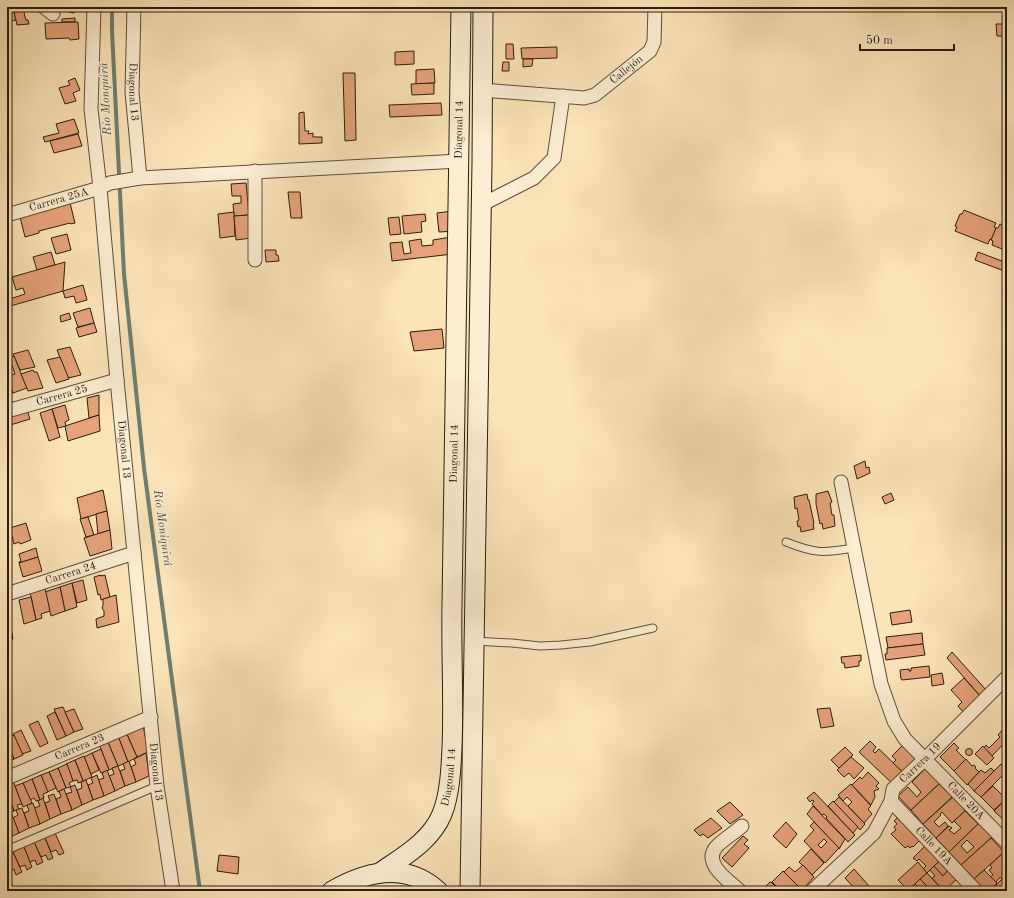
<svg xmlns="http://www.w3.org/2000/svg" width="1014" height="898" font-family="'Old Standard TT',serif">
  <style>
    .lines { fill: none; stroke-linecap: round; stroke-linejoin: round }
    .stream { stroke: #6f7e71; stroke-width: 4 }
    .building { fill: #e6a37b; stroke: #281d0f; fill-rule: evenodd }
    .lane-casing { stroke: #5d4f3a; stroke-width: 9 }
    .street-casing { stroke: #5d4f3a; stroke-width: 15 }
    .secondary-casing { stroke: #281d0f; stroke-width: 21 }
    .lane { stroke: #fdedd2; stroke-width: 7 }
    .street { stroke: #fdedd2; stroke-width: 13 }
    .secondary { stroke: #fdedd2; stroke-width: 19 }
    .labels { text-anchor: middle; dominant-baseline: central; stroke-width: 3; stroke-linejoin: round; paint-order: stroke }
    .street-label { font-size: 11px; fill: #281d0f; stroke: #fdedd2 }
    .water-label { font-size: 12px; font-style: italic; fill: #525548; stroke: #fdedd2 }
  </style>
  <rect width="100%" height="100%" fill="#fce4b9"/>
  <filter id="stains"><feTurbulence type="fractalNoise" baseFrequency=".005" numOctaves="4"/><feColorMatrix values="0 0 0 0 .2 0 0 0 0 .09 0 0 0 0 .02 0 0 0 .5 -.17"/></filter>
  <radialGradient id="worn" r=".72"><stop offset=".6" stop-color="#630" stop-opacity="0"/><stop offset="1" stop-color="#630" stop-opacity=".3"/></radialGradient>
  <g class="lines">
    <!-- stream -->
    <path class="stream" d="M112,7V31L124,274L144,468L200,891"/>
  </g>
  <!-- building -->
  <g class="building">
    <path d="M7,7H13L16,20L7,22Z"/>
    <path d="M13,7H23L25,17L26,20H28L29,24L17,25Z"/>
    <path d="M62,7H75L74,13L65,11V8Z"/>
    <path d="M75,18V22H62V19Z"/>
    <path d="M78,22L79,39L70,40L69,38L46,39L45,23Z"/>
    <path d="M996,24H1007V36H997Z"/>
    <path d="M506,44H513L514,59H506Z"/>
    <path d="M557,47V58L522,59L521,48Z"/>
    <path d="M414,51V64L395,65V52Z"/>
    <path d="M523,59H533L532,66L523,67Z"/>
    <path d="M503,62H509V71H502Z"/>
    <path d="M434,69L435,83L416,84V70Z"/>
    <path d="M343,73H355L356,140L345,141Z"/>
    <path d="M75,78L80,90L73,93L76,101L65,104L59,88L70,85L68,81Z"/>
    <path d="M434,83V94L412,95L411,84Z"/>
    <path d="M441,103L442,115L390,117L389,105Z"/>
    <path d="M304,112L305,131H309L308,134L313,133V137H322V143L299,144V113Z"/>
    <path d="M74,119L79,133L45,142L43,137L59,133L56,124Z"/>
    <path d="M78,134L82,146L54,153L50,141Z"/>
    <path d="M246,183L249,215L234,216L233,204L241,203V196H232L231,184Z"/>
    <path d="M288,192H300L302,218H291Z"/>
    <path d="M70,203L75,223L71,224L70,223L39,231V233L25,237L20,217Z"/>
    <path d="M964,210L996,223L994,227L996,228L994,234L991,240L990,239L988,244L955,231L957,227L955,226L960,214H962Z"/>
    <path d="M453,211L456,231L439,232L437,213Z"/>
    <path d="M234,212L235,236L220,238L218,214Z"/>
    <path d="M425,214L426,221L421,222L422,232L404,234L402,216Z"/>
    <path d="M249,215L251,238L236,240L234,216Z"/>
    <path d="M399,217L401,234L390,235L388,218Z"/>
    <path d="M1000,224L1007,227V251L992,245L993,241L991,240L996,228H998Z"/>
    <path d="M67,234L71,250L56,254L51,238Z"/>
    <path d="M451,237L453,254L392,261L390,243L402,242L404,254L411,253L409,241L421,239L422,246L433,245V240Z"/>
    <path d="M265,250H276V255H278L279,261L266,262Z"/>
    <path d="M51,252L55,265L37,270L33,257Z"/>
    <path d="M978,252L1007,263V272L975,260Z"/>
    <path d="M65,262L63,291L7,307V300L25,294L23,288L16,290L12,277Z"/>
    <path d="M83,285L87,300L76,303L74,296L65,298L63,291Z"/>
    <path d="M90,308L94,323L78,327L73,313Z"/>
    <path d="M69,313L71,319L61,322L60,316Z"/>
    <path d="M94,323L97,332L79,337L76,328Z"/>
    <path d="M442,329L444,348L414,351L410,332Z"/>
    <path d="M70,347L81,375L68,378L57,350Z"/>
    <path d="M28,350L35,367L20,370L13,354Z"/>
    <path d="M14,356L27,388L13,393L7,376L15,374L9,357Z"/>
    <path d="M60,357L69,379L56,383L47,360Z"/>
    <path d="M7,363L11,372L7,373Z"/>
    <path d="M33,370L34,372H37L43,388L28,391L21,374Z"/>
    <path d="M7,379L13,393L7,395Z"/>
    <path d="M99,395V415L89,418L87,398Z"/>
    <path d="M65,405L69,420L65,422L66,426L58,428L52,409Z"/>
    <path d="M52,409L60,437L49,441L40,413Z"/>
    <path d="M27,410L30,419L7,426V417Z"/>
    <path d="M99,415L100,431L68,441L65,426Z"/>
    <path d="M865,461L866,468L869,467L870,473L857,479L854,466Z"/>
    <path d="M103,490L107,511L81,519L77,498Z"/>
    <path d="M828,491L832,502L830,503L832,515H834L835,526L823,529L822,523L820,524L816,504V494Z"/>
    <path d="M891,493L894,500L885,504L882,497Z"/>
    <path d="M807,494L808,500H809L814,523L813,524L814,529L801,532L800,526L798,527L797,521L799,520L797,508L795,509L794,497Z"/>
    <path d="M107,511L110,530L98,534L96,514Z"/>
    <path d="M88,517L94,535L86,537L80,519Z"/>
    <path d="M26,523L31,540L20,544L19,542L14,544L10,528Z"/>
    <path d="M110,530L112,549L90,556L84,538Z"/>
    <path d="M7,539L10,549L7,550Z"/>
    <path d="M36,548L38,557L19,563V562L21,561L19,554Z"/>
    <path d="M38,557L42,571L23,577L19,563Z"/>
    <path d="M101,575V576L105,575L110,597L101,600L100,594L98,595L94,577Z"/>
    <path d="M83,580L87,600L77,603L72,583Z"/>
    <path d="M72,583L77,607L65,611L60,587Z"/>
    <path d="M60,587L65,611L51,616L45,592Z"/>
    <path d="M45,588L50,611L41,614L42,618L36,620L30,592Z"/>
    <path d="M116,595L119,622L97,628L96,619L104,616V611L102,608L103,606V599Z"/>
    <path d="M31,597L36,620L24,624L19,600Z"/>
    <path d="M910,610L912,622L892,625L890,613Z"/>
    <path d="M7,617H9L13,639L7,641Z"/>
    <path d="M922,633L923,644L888,648L886,637Z"/>
    <path d="M923,644L925,655L886,660L885,654H887V648Z"/>
    <path d="M952,652L987,691L981,697L947,658Z"/>
    <path d="M861,655V661H859V666L845,668L844,663H842L841,657Z"/>
    <path d="M929,666L930,677L902,680L901,679L900,670L909,669V671H911V668Z"/>
    <path d="M942,673L944,684L932,686L931,675Z"/>
    <path d="M964,678L980,696L964,713L958,706L962,702L951,690Z"/>
    <path d="M63,707L74,732L66,736L54,709Z"/>
    <path d="M830,708L834,726L821,728L817,709Z"/>
    <path d="M74,709L83,729L74,732L65,712Z"/>
    <path d="M55,712L66,736L57,740L47,716Z"/>
    <path d="M38,721L48,743L40,747L29,725Z"/>
    <path d="M143,725L148,752L137,757L126,732Z"/>
    <path d="M1003,729L1007,733V740L992,756L984,748L986,745L989,748L1000,737L998,735Z"/>
    <path d="M21,730L31,751L22,754L13,734Z"/>
    <path d="M126,732L137,757L128,762L118,736Z"/>
    <path d="M14,735L23,755L14,759L7,742L12,739L10,737Z"/>
    <path d="M118,736L128,762L118,766L107,740Z"/>
    <path d="M107,740L118,766L109,770L99,744Z"/>
    <path d="M870,741L876,747L873,751L875,753L879,749L905,774L894,785L859,752Z"/>
    <path d="M7,742L14,759L7,762Z"/>
    <path d="M954,743L959,748L956,750L966,760L954,771L940,757Z"/>
    <path d="M903,745L918,760L906,775L893,763L896,760L892,756Z"/>
    <path d="M983,746L994,758L987,765L975,754Z"/>
    <path d="M845,747L853,755L839,768L831,760Z"/>
    <circle cx="969" cy="752" r="3.5"/>
    <path d="M101,749L109,770L101,773L92,753Z"/>
    <path d="M92,753L99,770L91,774L84,757Z"/>
    <path d="M146,753L149,776L136,782L131,767L136,764L134,759Z"/>
    <path d="M84,756L92,777L83,781L75,760Z"/>
    <path d="M851,757L864,768L854,779L849,773L844,777L837,770Z"/>
    <path d="M966,759L972,766L974,765L976,767L975,768L979,772L967,785L954,771Z"/>
    <path d="M75,760L83,781L78,783L77,780L73,781L66,764Z"/>
    <path d="M129,761L136,782L125,786L120,771L125,769L123,764Z"/>
    <path d="M67,764L73,781L69,783L71,787L66,788L58,768Z"/>
    <path d="M1001,764L1007,770V771L981,797L974,791Z"/>
    <path d="M118,766L125,786L115,791L109,776L114,774L112,768Z"/>
    <path d="M58,768L66,788L58,792L49,772Z"/>
    <path d="M926,768L940,783L911,810L898,796L908,787L917,797L921,792L912,782Z"/>
    <path d="M991,768L994,771L974,791L968,784L981,770L985,773Z"/>
    <path d="M107,770L115,791L104,796L98,780L104,778L102,773Z"/>
    <path d="M49,772L56,788L47,792L41,775Z"/>
    <path d="M868,772L879,783L876,786L879,789L874,791L875,797L871,805L852,785L860,777L862,779Z"/>
    <path d="M41,775L48,792L43,794L44,798L40,800L32,779Z"/>
    <path d="M97,775L104,796L93,800L88,785L93,783L91,778Z"/>
    <path d="M32,779L40,800L36,801L34,798L30,800L23,783Z"/>
    <path d="M86,780L93,800L82,805L77,790L82,788L81,782Z"/>
    <path d="M13,781L22,804L17,805L19,809L14,811L7,792V784Z"/>
    <path d="M23,783L32,803L23,807L15,786Z"/>
    <path d="M851,784L871,806L868,809L872,814L864,823L848,806L852,802L847,797L843,801L838,795Z"/>
    <path d="M939,784L952,797L923,824L911,810Z"/>
    <path d="M75,785L82,805L72,810L66,794L72,792L70,787Z"/>
    <path d="M993,786L1006,799L994,810L981,797Z"/>
    <path d="M64,789L72,810L61,814L56,799L61,797L59,791Z"/>
    <path d="M7,792L14,811L7,814Z"/>
    <path d="M814,792L855,835L848,842L826,818L827,817L824,814L822,815L812,804L814,801L812,800L810,802L807,798Z"/>
    <path d="M54,794L61,814L50,819L45,803L50,801L48,796Z"/>
    <path d="M954,796L957,802L958,801L960,805H962L965,811L952,823L942,812L940,814L941,815L934,822L939,827L945,822L948,826L936,838L923,824Z"/>
    <path d="M839,797L865,824L860,830L834,802Z"/>
    <path d="M43,798L50,819L40,824L34,808L40,806L38,801Z"/>
    <path d="M1007,798V823L994,811Z"/>
    <path d="M833,801L858,827L853,833L828,806Z"/>
    <path d="M730,802L743,815L730,824L717,811Z"/>
    <path d="M33,803L40,824L29,828L24,813L29,811L27,805Z"/>
    <path d="M813,806L845,839L839,849L807,814Z"/>
    <path d="M22,808L29,828L19,833L13,818L18,815L16,810Z"/>
    <path d="M965,811L978,824L949,852L936,838L949,826L952,828L949,830L954,834L961,828L954,821Z"/>
    <path d="M11,812L19,833L8,838L7,814Z"/>
    <path d="M898,817L921,839L913,847L912,846L910,848L908,846L905,848L891,834L896,830L894,827L897,824L894,821Z"/>
    <path d="M711,818L722,828L708,838L703,834L700,836L694,830Z"/>
    <path d="M786,822L797,834L786,848L773,836Z"/>
    <path d="M814,822L839,848L825,863L804,841L814,830L810,826ZM824,839L827,842L821,848L818,845Z"/>
    <path d="M979,823L992,837L961,865L949,852ZM967,840L974,847L967,853L961,846Z"/>
    <path d="M55,833L64,853L59,855L56,850L51,852L45,838Z"/>
    <path d="M743,836L748,840L744,844L749,848L732,867L722,858Z"/>
    <path d="M45,838L53,858L48,860L46,855L41,857L34,842Z"/>
    <path d="M991,838L1004,852L974,879L961,865Z"/>
    <path d="M34,842L43,862L37,865L35,860L30,862L24,847Z"/>
    <path d="M927,844L941,859L927,873L923,869L926,866L919,859L917,861L913,858Z"/>
    <path d="M24,847L32,867L27,870L25,865L20,867L13,852Z"/>
    <path d="M811,849L824,863L812,875L799,862Z"/>
    <path d="M1005,851L1007,853V874L1002,879L1000,877L996,882L990,877L993,875L989,870L992,868L990,865Z"/>
    <path d="M13,852L22,872L16,875L14,869L9,872L7,867V855Z"/>
    <path d="M219,855L239,857L238,874L217,871Z"/>
    <path d="M942,859L951,868L943,876L934,866Z"/>
    <path d="M918,862L927,873L908,890L898,880Z"/>
    <path d="M803,865L814,877L802,890L784,872L789,867L795,872Z"/>
    <path d="M934,866L943,876L949,869L958,878L944,891L932,878L935,876L930,870Z"/>
    <path d="M7,867L11,877L7,879Z"/>
    <path d="M854,869L869,886L873,891H857L846,879L845,878Z"/>
    <path d="M984,870L997,883L990,891H986L974,879Z"/>
    <path d="M783,871L799,887L795,891H781L772,882Z"/>
    <path d="M927,873L939,886L937,888L940,891H931L920,879Z"/>
    <path d="M1007,874V884L1002,879Z"/>
    <path d="M920,879L923,882L931,891H914L918,887L915,884Z"/>
    <path d="M1002,879L1007,884V891L1005,890L1004,891H990Z"/>
    <path d="M770,882H771L780,891H763L762,890Z"/>
    <path d="M836,887L840,891H832Z"/>
  </g>
  <g class="lines">
    <!-- lane casing -->
    <g class="lane-casing">
      <g id="lane">
        <path d="M786,542C816,554 823,553 854,548"/>
        <path d="M474,641L512,643L540,646L561,645L590,642L653,628"/>
        <path d="M7,850L157,786"/>
      </g>
    </g>
    <!-- street casing -->
    <g class="street-casing">
      <g id="street">
        <path d="M44,7L53,14"/>
        <path id="s1" d="M94,7L91,109L100,188L117,380L157,786L173,891"/>
        <path id="s2" d="M134,7L132,92L140,178"/>
        <path id="s3" d="M482,90L584,98L595,95L650,51L654,42L655,7"/>
        <path d="M481,205L534,178L554,158L563,96"/>
        <path id="s4" d="M7,215L100,188L110,183L140,178L460,161"/>
        <path d="M255,260V171"/>
        <path id="s5" d="M7,411L117,380"/>
        <path id="s6" d="M841,482L881,684L894,721L905,739L1007,843"/>
        <path id="s7" d="M7,594L134,553"/>
        <path id="s8" d="M7,778L151,717"/>
        <path id="s9" d="M891,801L976,891"/>
        <path d="M740,891C729,881 701,863 717,846C724,839 734,833 742,826"/>
        <path id="s10" d="M812,891L874,833L891,801L893,789L925,759L1007,677"/>
      </g>
    </g>
    <!-- secondary casing -->
    <g class="secondary-casing">
      <g id="secondary">
        <path id="s11" d="M381,872C404,856 431,841 442,814C450,794 451,769 452,748C454,700 451,652 452,604C455,405 458,206 461,7"/>
        <path d="M332,891C367,871 406,862 438,891"/>
        <path d="M470,891L482,163L483,7"/>
      </g>
    </g>
    <!-- lane -->
    <use href="#lane" class="lane"/>
    <!-- street -->
    <use href="#street" class="street"/>
    <!-- secondary -->
    <use href="#secondary" class="secondary"/>
  </g>
  <g class="labels">
    <!-- street labels -->
    <g class="street-label">
      <text stroke="none"><textPath href="#s3" startOffset="154">Callejón</textPath></text>
      <text stroke="none"><textPath href="#s2" startOffset="85">Diagonal 13</textPath></text>
      <text stroke="none"><textPath href="#s11" startOffset="771">Diagonal 14</textPath></text>
      <text stroke="none"><textPath href="#s4" startOffset="54">Carrera 25A</textPath></text>
      <text stroke="none"><textPath href="#s5" startOffset="57">Carrera 25</textPath></text>
      <text stroke="none"><textPath href="#s1" startOffset="444">Diagonal 13</textPath></text>
      <text stroke="none"><textPath href="#s11" startOffset="447">Diagonal 14</textPath></text>
      <text stroke="none"><textPath href="#s7" startOffset="67">Carrera 24</textPath></text>
      <text stroke="none"><textPath href="#s8" startOffset="79">Carrera 23</textPath></text>
      <text stroke="none"><textPath href="#s10" startOffset="171">Carrera 19</textPath></text>
      <text stroke="none"><textPath href="#s1" startOffset="768">Diagonal 13</textPath></text>
      <text stroke="none"><textPath href="#s11" startOffset="123">Diagonal 14</textPath></text>
      <text stroke="none"><textPath href="#s6" startOffset="353">Calle 20A</textPath></text>
      <text stroke="none"><textPath href="#s9" startOffset="62">Calle 19A</textPath></text>
    </g>
    <!-- water labels -->
    <g class="water-label">
      <text transform="translate(106 99) rotate(-93)">Río Monquirá</text>
      <text transform="translate(162 528) rotate(82)">Río Moniquirá</text>
    </g>
  </g>
  <!-- margin -->
  <rect width="1014" height="898" fill="none" stroke="#fce4b9" stroke-width="24"/>
  <rect x="8" y="8" width="998" height="882" fill="none" stroke="#281d0f" stroke-width="2"/>
  <rect x="12" y="12" width="990" height="874" fill="none" stroke="#281d0f"/>
  <!-- scale -->
  <path d="M860 44v6h94v-6" fill="none" stroke="#281d0f" stroke-width="2"/>
  <text x="866" y="44" font-size="12" fill="#281d0f" stroke="#fdedd2" stroke-width="3" paint-order="stroke">50 m</text>
  <rect width="100%" height="100%" filter="url(#stains)"/>
  <rect width="100%" height="100%" fill="url(#worn)"/>
</svg>
